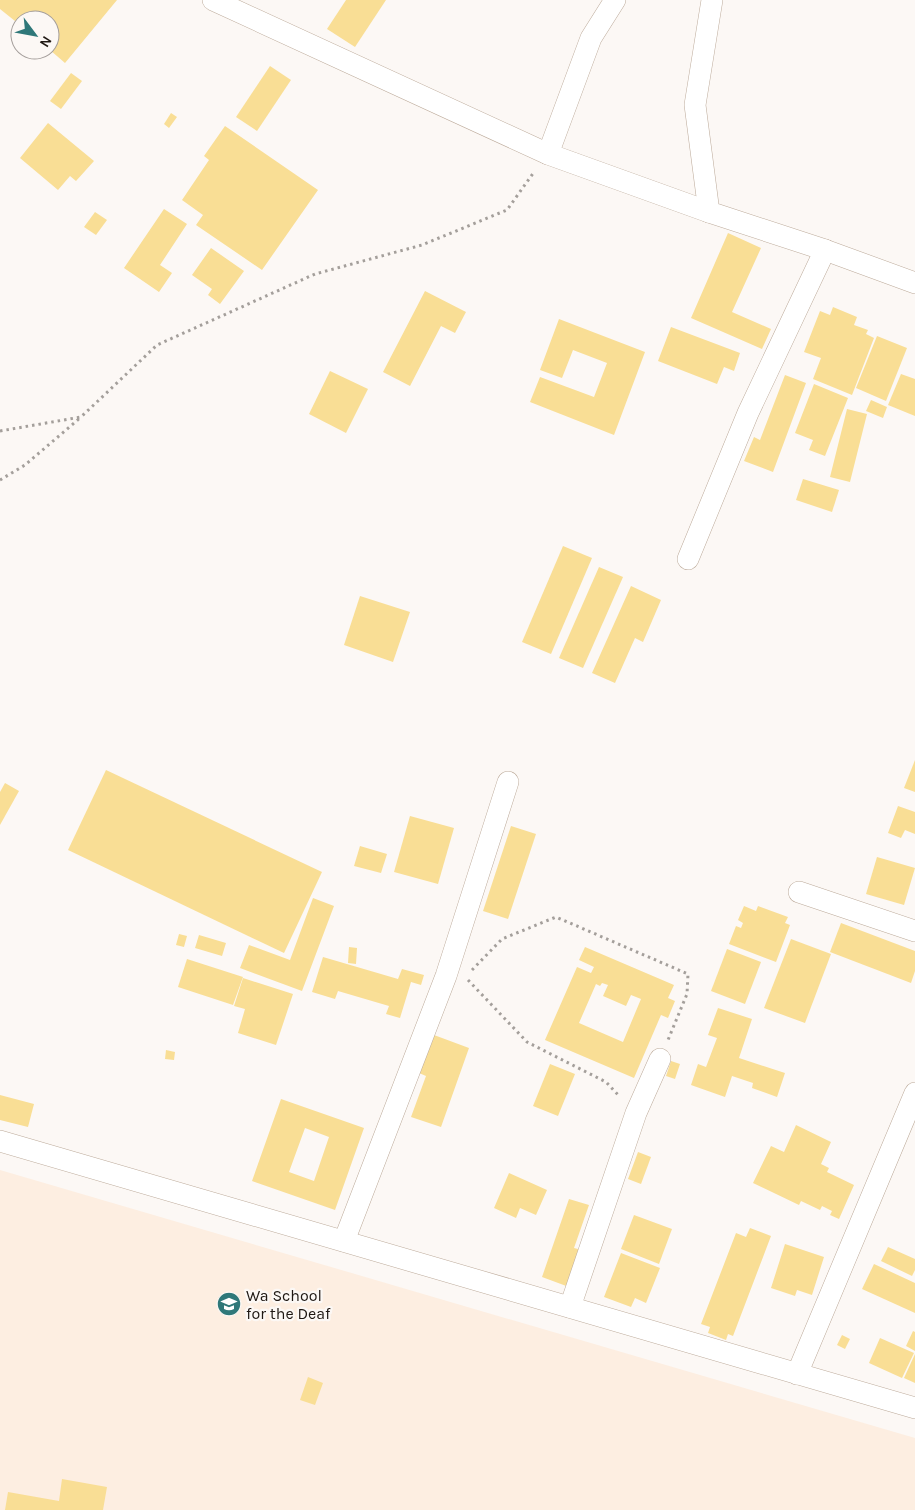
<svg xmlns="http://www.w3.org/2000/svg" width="915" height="1510" font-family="Karla,sans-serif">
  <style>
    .built { fill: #fdeee1 }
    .building { fill: #f9de95; fill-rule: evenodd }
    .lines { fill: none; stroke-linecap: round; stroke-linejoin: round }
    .minor-casing { stroke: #bdab9b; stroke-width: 22 }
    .path { stroke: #a49f9b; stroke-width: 3; stroke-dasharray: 2.5 4; stroke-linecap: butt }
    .minor { stroke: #fff; stroke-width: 21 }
    .labels { text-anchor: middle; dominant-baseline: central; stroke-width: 4.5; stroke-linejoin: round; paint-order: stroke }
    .poi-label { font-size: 16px; fill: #1f1813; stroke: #fcf8f5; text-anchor: start }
  </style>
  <rect width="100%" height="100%" fill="#fcf8f5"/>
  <!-- built -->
  <path class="built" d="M0,1170L915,1438V1510H0Z"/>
  <!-- building -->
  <g class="building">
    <path d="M0,0H117L65,63L50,50V20H20V25L0,9Z"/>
    <path d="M346,0H386L355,47L327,29Z"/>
    <path d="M270,66L291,80L257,131L236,117Z"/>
    <path d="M71,73L82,81L61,109L50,101Z"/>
    <path d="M171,113L177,117L169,128L164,124Z"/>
    <path d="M48,123L94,161L76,181L70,176L58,190L20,158Z"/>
    <path d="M225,126L318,190L262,270L196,225L203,215L182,200L209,160L204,156Z"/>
    <path d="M164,209L187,224L160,265L172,273L159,292L124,268Z"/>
    <path d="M95,212L107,220L96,235L84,227Z"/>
    <path d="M728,233L761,248L732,312L771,329L762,349L691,318Z"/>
    <path d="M211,248L244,271L220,304L208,295L212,289L192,275Z"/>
    <path d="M425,291L466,312L455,333L441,326L410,386L383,372Z"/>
    <path d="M833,307L857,317L854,325L868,330L866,334L874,338L852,395L813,379L821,358L804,352L820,311L830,315Z"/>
    <path d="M559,319L645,352L614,435L530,402L540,377L594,397L607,363L573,350L562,378L540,370Z"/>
    <path d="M671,327L740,353L734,371L724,367L717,384L658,361Z"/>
    <path d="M877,336L907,348L886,401L856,388Z"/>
    <path d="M330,371L368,389L346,433L309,414Z"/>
    <path d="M901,374L915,379V416L888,405Z"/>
    <path d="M785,375L806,383L773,472L744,461L754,437L760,440Z"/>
    <path d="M814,384L848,398L825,456L809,450L813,440L795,433Z"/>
    <path d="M871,400L887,407L883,418L866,411Z"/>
    <path d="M847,409L867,414L850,482L830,477Z"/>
    <path d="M803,479L839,490L832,512L796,500Z"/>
    <path d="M563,546L592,558L551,654L522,642Z"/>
    <path d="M599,567L623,577L583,668L559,658Z"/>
    <path d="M631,586L661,600L643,642L635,638L615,683L592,673Z"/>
    <path d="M360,596L410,612L393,662L344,645Z"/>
    <path d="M915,760V792L904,788Z"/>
    <path d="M106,770L322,872L284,953L68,850Z"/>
    <path d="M5,783L19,791L0,825V792Z"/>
    <path d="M898,806L915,812V834L905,830L901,838L888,833Z"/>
    <path d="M410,816L454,828L438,884L394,872Z"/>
    <path d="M511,826L536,834L508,919L483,911Z"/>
    <path d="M360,846L387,854L381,873L354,866Z"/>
    <path d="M877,857L915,868L904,905L866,894Z"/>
    <path d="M313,898L334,906L302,991L240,968L249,945L290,960Z"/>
    <path d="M744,906L756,911L758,906L788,917L785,923L790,925L776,962L729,944L736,926L741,928L743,923L738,920Z"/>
    <path d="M841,923L915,951V971L911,983L830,952Z"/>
    <path d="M179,934L187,936L184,947L176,945Z"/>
    <path d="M199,935L226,943L222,956L195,948Z"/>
    <path d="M791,939L831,954L805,1023L764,1008Z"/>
    <path d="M349,947L357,948L356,964L348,963Z"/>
    <path d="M585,947L674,985L668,998L675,1001L668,1018L661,1015L634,1078L545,1040L577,967L591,973L594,967L579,960ZM602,983L608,985L603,996L626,1006L631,995L641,999L623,1042L579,1023L596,984L600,986Z"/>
    <path d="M727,949L761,962L745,1004L711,991Z"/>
    <path d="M323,957L398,979L402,969L424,975L421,985L411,982L400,1018L386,1014L389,1006L338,991L335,999L312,992Z"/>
    <path d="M187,959L243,977L233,1005L178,987Z"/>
    <path d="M243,978L293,994L276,1045L238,1033L245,1009L234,1006Z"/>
    <path d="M718,1008L752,1019L739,1058L785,1073L777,1097L752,1088L753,1083L732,1076L725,1097L691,1085L698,1064L706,1067L717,1038L708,1035Z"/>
    <path d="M434,1035L469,1048L441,1127L411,1117L426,1076L419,1073Z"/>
    <path d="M166,1050L175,1052L174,1060L165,1059Z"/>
    <path d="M671,1061L680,1064L675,1079L666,1076Z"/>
    <path d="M550,1064L575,1074L558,1116L533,1106Z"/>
    <path d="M0,1095L34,1104L28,1127L0,1120Z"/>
    <path d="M281,1099L364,1128L335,1210L252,1181ZM305,1128L329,1137L314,1181L289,1172Z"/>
    <path d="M796,1125L831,1142L821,1164L829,1168L827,1172L854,1185L839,1219L830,1215L832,1211L822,1206L820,1210L801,1201L799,1205L753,1183L771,1146L784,1152Z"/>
    <path d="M638,1152L651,1157L641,1184L628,1179Z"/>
    <path d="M509,1173L547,1190L536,1215L520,1208L516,1218L494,1208Z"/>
    <path d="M569,1199L589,1205L574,1248L582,1250L569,1287L542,1277Z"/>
    <path d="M634,1215L672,1229L659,1264L621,1249Z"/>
    <path d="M750,1228L771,1236L733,1336L728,1334L726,1340L708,1333L710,1327L701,1324L736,1233L746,1237Z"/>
    <path d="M785,1244L824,1257L812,1295L797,1290L795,1296L771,1288Z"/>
    <path d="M888,1247L915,1259V1270L912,1276L881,1261Z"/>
    <path d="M621,1253L660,1268L646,1303L635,1298L631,1307L604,1297Z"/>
    <path d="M874,1264L915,1283V1313L862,1289Z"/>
    <path d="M913,1331L915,1332V1351L906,1346Z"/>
    <path d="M842,1335L850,1339L845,1349L837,1345Z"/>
    <path d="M880,1338L914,1353L902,1378L869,1363Z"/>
    <path d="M915,1354V1383L904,1378Z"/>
    <path d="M308,1377L323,1383L315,1405L300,1400Z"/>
    <path d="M62,1479L107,1487L103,1510H5L8,1492L59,1501Z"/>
  </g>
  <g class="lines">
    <!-- minor casing -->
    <g class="minor-casing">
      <g id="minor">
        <path d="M213,0L548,154L709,212"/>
        <path d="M712,0L695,105L709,212L825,250L915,283"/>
        <path d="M548,154L591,38L615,0"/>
        <path d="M688,559L748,413L825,250"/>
        <path d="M799,892L915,931"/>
        <path d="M0,1141L915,1408"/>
        <path d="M344,1241L446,976L508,782"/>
        <path d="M570,1307L636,1113L660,1059"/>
        <path d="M797,1374L915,1093"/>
      </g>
    </g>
    <!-- path -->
    <g class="path">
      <path d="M0,431L81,417L157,345L315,274L422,245L507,210L534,172"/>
      <path d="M0,480L25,465L80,418"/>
      <path d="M472,970L502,939L556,917L688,974L687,994L668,1040"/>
      <path d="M468,980L527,1042L606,1082L620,1097"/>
    </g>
    <!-- minor -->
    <use href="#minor" class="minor"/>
  </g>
  <!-- icons -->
  <defs>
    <g id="school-disc" transform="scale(1.25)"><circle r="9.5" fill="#2f7879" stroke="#fcf8f5"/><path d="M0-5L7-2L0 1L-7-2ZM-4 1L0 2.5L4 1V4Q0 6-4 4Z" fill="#fff"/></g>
  </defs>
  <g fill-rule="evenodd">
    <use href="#school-disc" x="229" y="1304"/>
  </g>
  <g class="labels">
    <!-- poi labels -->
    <g class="poi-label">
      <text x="246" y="1295">Wa School<tspan x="246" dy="18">for the Deaf</tspan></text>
    </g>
  </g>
  <!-- north arrow -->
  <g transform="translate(35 35) rotate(122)"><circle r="24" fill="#fcf8f5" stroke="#a49e9b"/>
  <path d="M0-4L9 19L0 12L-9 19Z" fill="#2f7879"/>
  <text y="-8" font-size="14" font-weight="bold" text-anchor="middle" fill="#1f1813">N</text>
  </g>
</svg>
